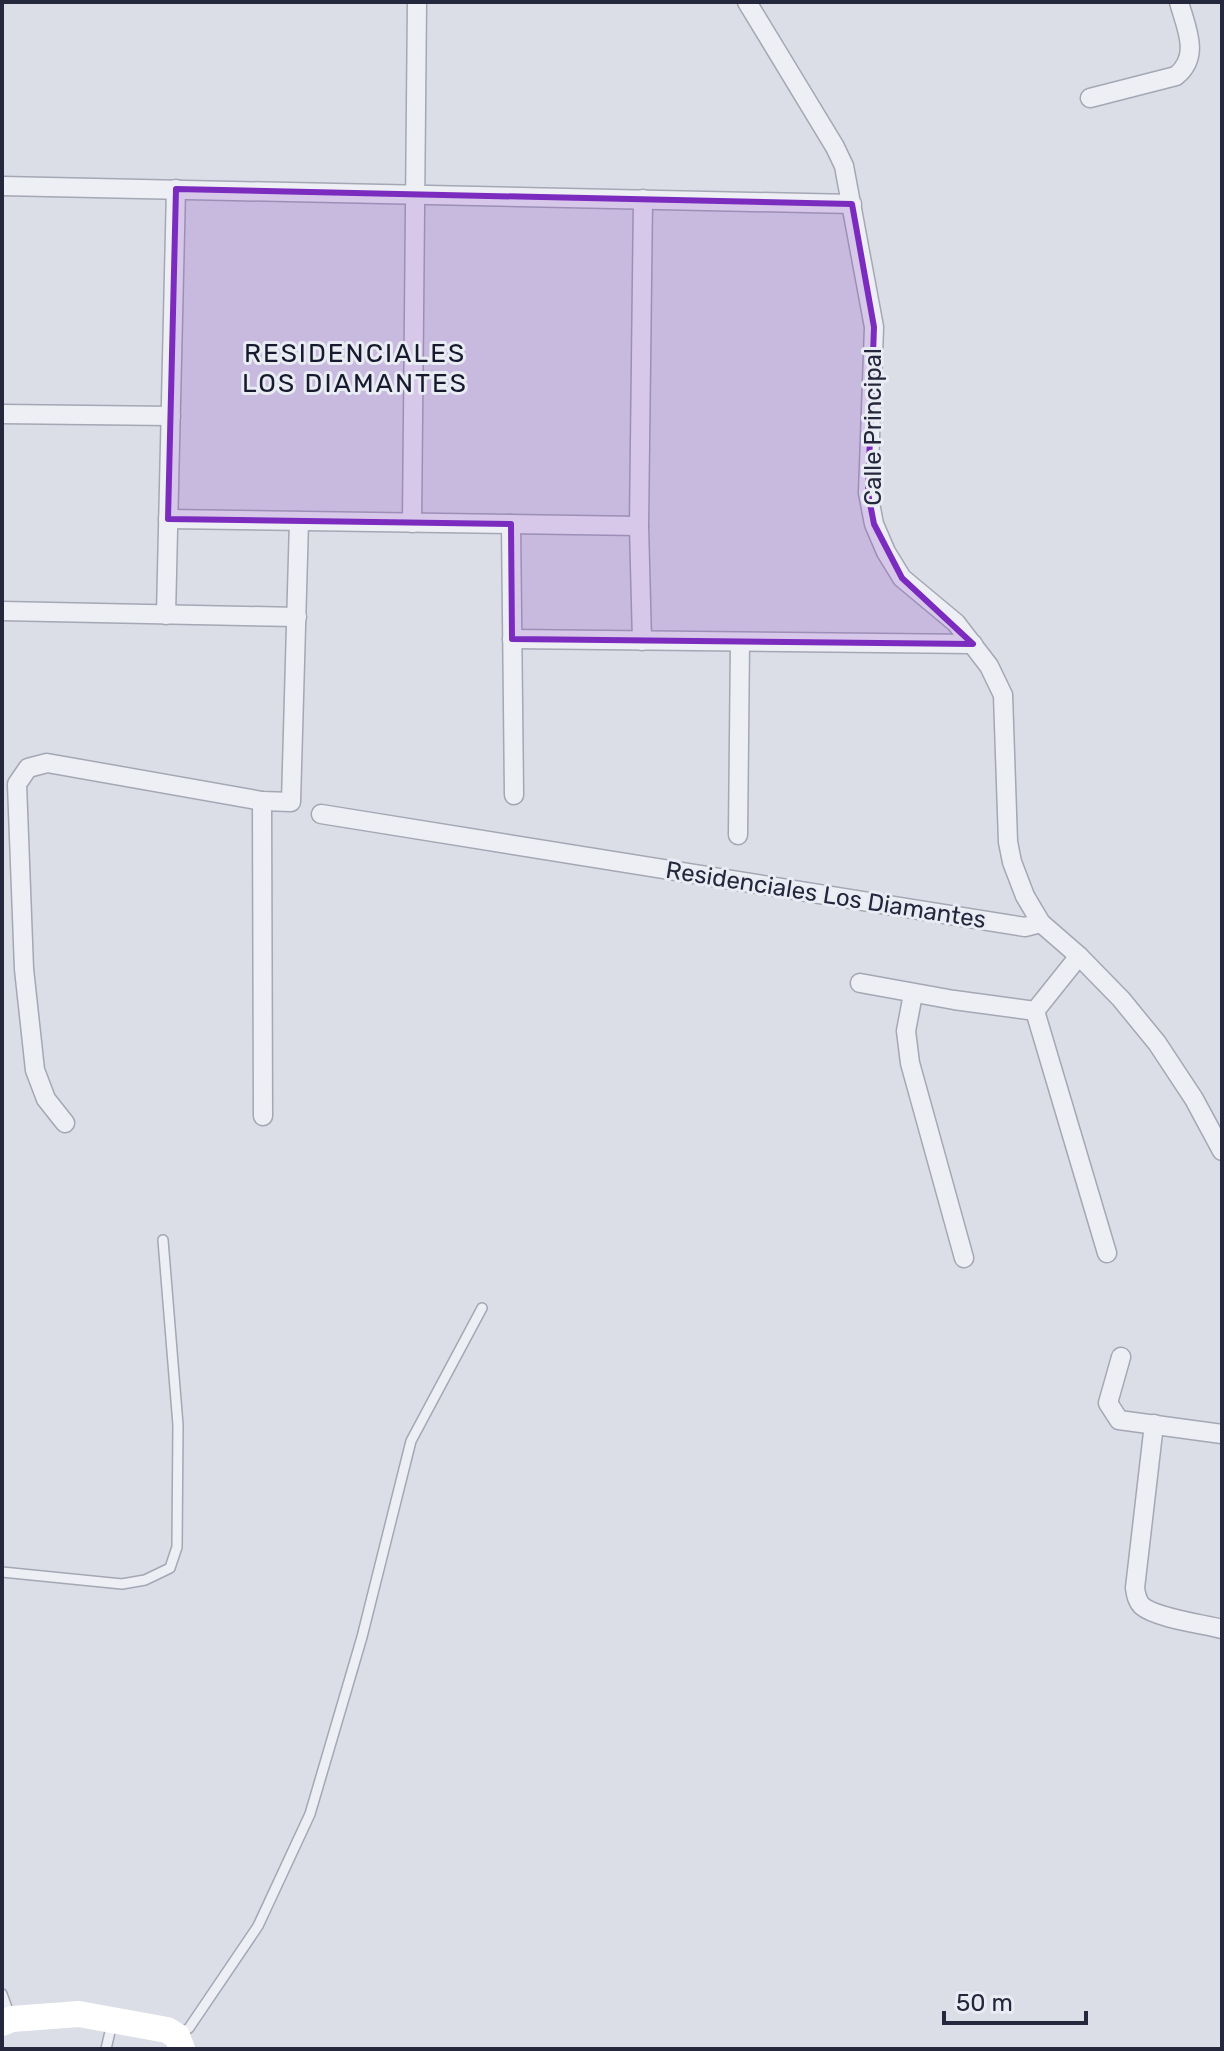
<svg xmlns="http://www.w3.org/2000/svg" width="1224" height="2051" font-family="Rubik,sans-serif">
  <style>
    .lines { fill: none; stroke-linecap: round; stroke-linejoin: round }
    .lane-casing { stroke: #a4a7b4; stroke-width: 12 }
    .street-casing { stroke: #a4a7b4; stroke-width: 21 }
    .lane { stroke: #eeeff5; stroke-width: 9 }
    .street { stroke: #eeeff5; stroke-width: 18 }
    .secondary { stroke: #fff; stroke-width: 26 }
    .marked { fill: #7b2cbf; fill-opacity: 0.2; stroke: #7b2cbf; stroke-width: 6; stroke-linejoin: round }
    .labels { text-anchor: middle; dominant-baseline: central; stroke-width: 6; stroke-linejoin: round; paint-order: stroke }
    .street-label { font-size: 24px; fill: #25283d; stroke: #eaecf4 }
    .neighbourhood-label { font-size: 26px; letter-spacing: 2px; fill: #171a2e; stroke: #eaecf4 }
  </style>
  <rect width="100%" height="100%" fill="#dbdde7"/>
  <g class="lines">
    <!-- lane casing -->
    <g class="lane-casing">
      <g id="lane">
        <path d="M2,1572L122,1584L145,1580L170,1568L177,1547L178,1425L163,1240"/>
        <path d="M2,1994L10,2016"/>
        <path d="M179,2034L189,2028L258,1926L310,1814L362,1637L411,1441L482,1308"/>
        <path d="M106,2049L112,2023"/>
      </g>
    </g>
    <!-- street casing -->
    <g class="street-casing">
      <g id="street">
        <path d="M747,2L835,147L844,166L874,327L868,493L874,524L886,552L902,578L956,623L989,666L1003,695L1008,842L1012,862L1025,896L1041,923L1079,956L1121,999L1157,1043L1194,1099L1222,1151"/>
        <path d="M1090,98L1176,76C1201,56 1186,28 1179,2"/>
        <path d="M2,186L852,204"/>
        <path d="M2,414L171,416"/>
        <path d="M168,519L639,526"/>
        <path d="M412,523L417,2"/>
        <path d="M511,524L514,795"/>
        <path d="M2,611L297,617"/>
        <path d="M166,615L176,189"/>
        <path d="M512,639L973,644"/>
        <path d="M642,641L639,526L643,199"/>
        <path d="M262,801L263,1116"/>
        <path d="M321,814L1025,927L1041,923"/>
        <path d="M738,835L740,642"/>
        <path d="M1079,956L1035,1011L1107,1253"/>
        <path d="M860,983L954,1000L1035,1011"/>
        <path d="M913,994L906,1031L910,1063L964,1258"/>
        <path d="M65,1123L46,1099L35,1070L24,969L17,784L28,768L47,763L262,801L291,802L299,521"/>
        <path d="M1121,1357L1108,1403L1119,1420L1222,1434"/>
        <path d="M1154,1424L1135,1588C1136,1595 1137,1601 1142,1606C1156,1618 1203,1624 1222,1629"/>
      </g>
    </g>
    <!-- lane -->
    <use href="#lane" class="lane"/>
    <!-- street -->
    <use href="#street" class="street"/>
    <!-- secondary -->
    <path class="secondary" d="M2,2023L12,2019L79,2014L167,2030L177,2036L182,2049"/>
  </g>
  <!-- marked area -->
  <path class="marked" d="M176,189L852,204L874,327L868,493L874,524L902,578L973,644L512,639L511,524L168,519Z"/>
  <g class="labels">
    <!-- street labels -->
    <g class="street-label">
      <text transform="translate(873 427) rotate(-90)">Calle Principal</text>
      <text transform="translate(826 895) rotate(9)">Residenciales Los Diamantes</text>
    </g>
    <!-- neighbourhood labels -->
    <g class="neighbourhood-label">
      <text x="355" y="353">RESIDENCIALES<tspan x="355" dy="30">LOS DIAMANTES</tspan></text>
    </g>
  </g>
  <!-- border -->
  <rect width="1224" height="2051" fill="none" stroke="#25283d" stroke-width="8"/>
  <!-- scale -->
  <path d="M944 2011v12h142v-12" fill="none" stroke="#25283d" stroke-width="4"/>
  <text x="956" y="2011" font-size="24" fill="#25283d" stroke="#eaecf4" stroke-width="6" paint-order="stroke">50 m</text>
</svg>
